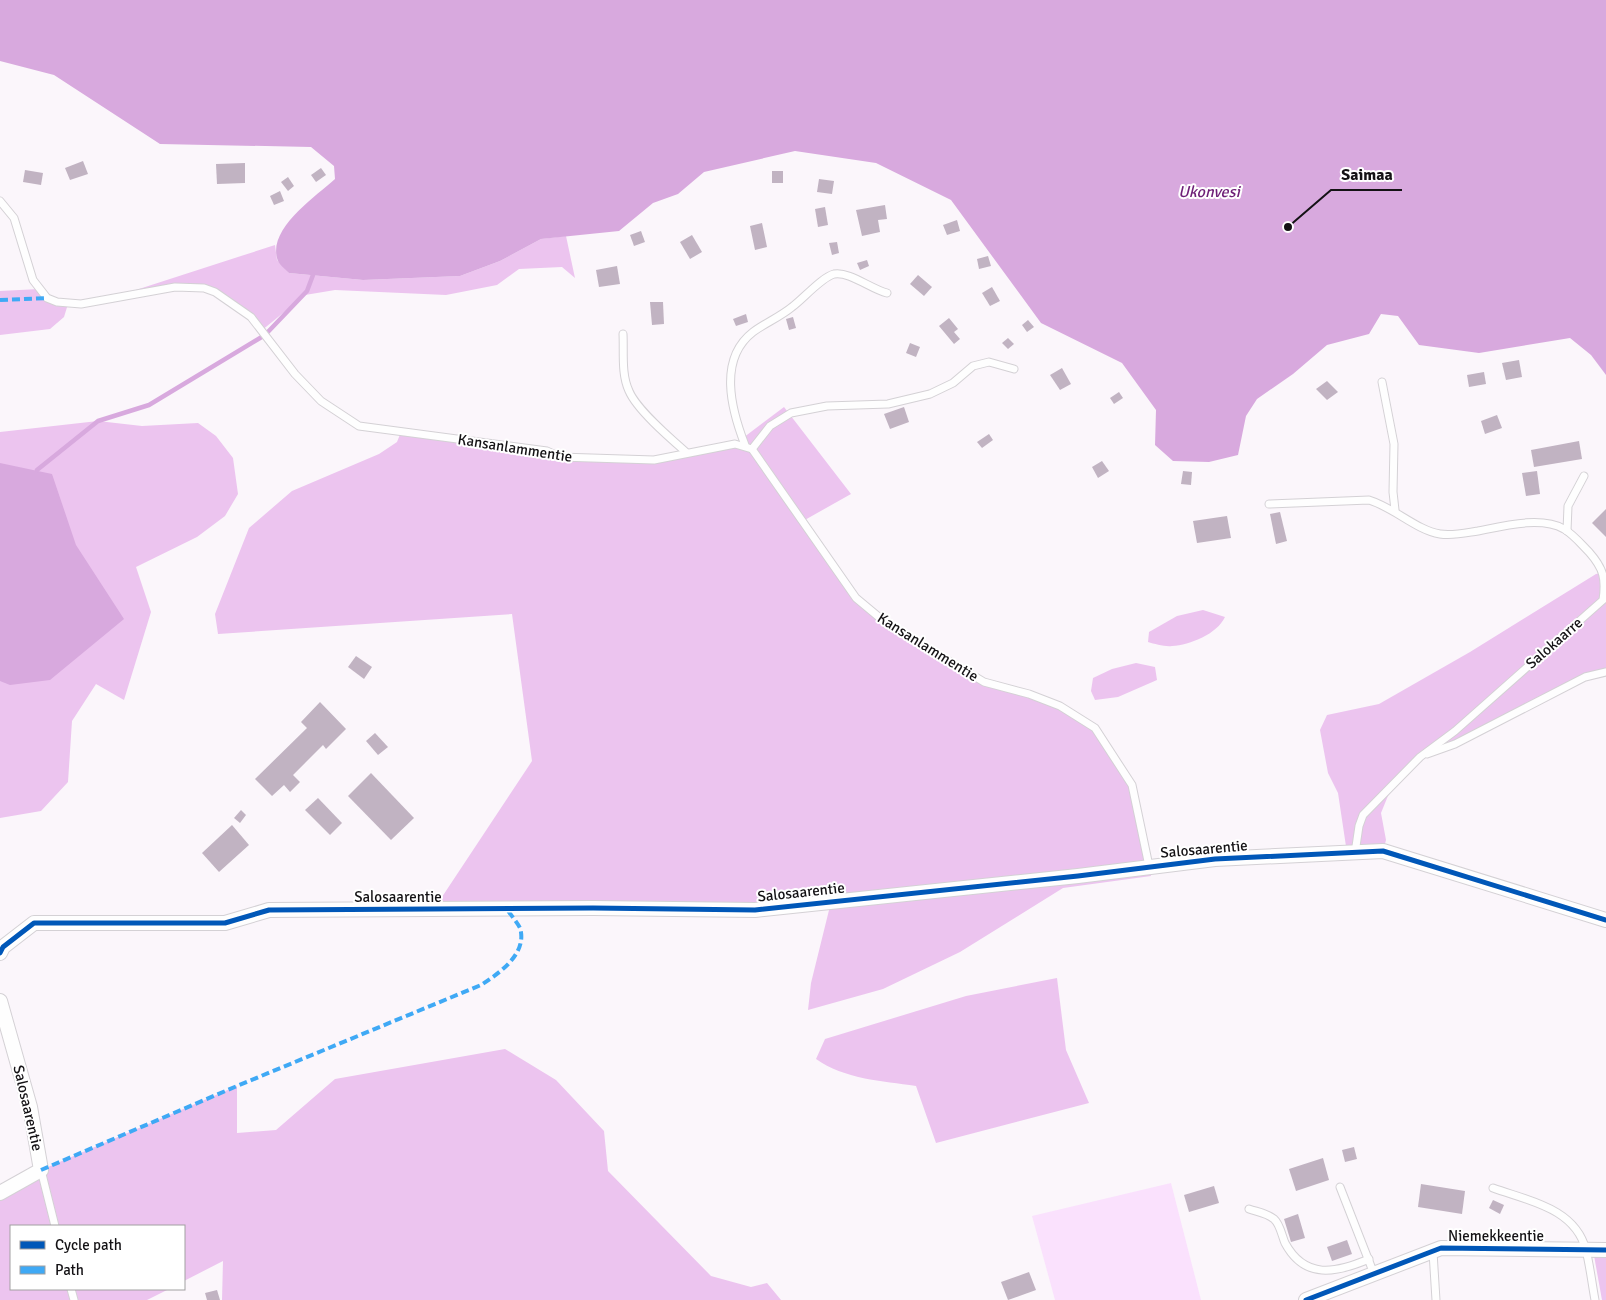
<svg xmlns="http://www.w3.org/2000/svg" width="1606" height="1300" font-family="Signika,sans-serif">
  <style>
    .green { fill: #fae1fd }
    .forest { fill: #ecc4ef }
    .water { fill: #d8a9de }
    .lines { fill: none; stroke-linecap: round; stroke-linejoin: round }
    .stream { stroke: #d8a9de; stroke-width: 4.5 }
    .building { fill: #c1b3c2 }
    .lane-casing { stroke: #d4d1d5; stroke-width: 9 }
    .street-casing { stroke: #d4d1d5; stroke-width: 16 }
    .lane { stroke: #fefefe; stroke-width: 7 }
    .street { stroke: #fefefe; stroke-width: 14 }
    .quiet { stroke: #3fa9f5; stroke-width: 4; stroke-dasharray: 8 4; stroke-linecap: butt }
    .cycleway-casing { stroke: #fff; stroke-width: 8 }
    .cycleway { stroke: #0057b8; stroke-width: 5 }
    .labels { text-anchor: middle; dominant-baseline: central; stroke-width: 4; stroke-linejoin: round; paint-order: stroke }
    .street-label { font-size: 15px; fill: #141215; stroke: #fff }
    .water-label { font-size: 16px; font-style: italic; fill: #6e1f77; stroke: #fff }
    .leader { fill: none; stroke: #141215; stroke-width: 2 }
    .callout-dot { fill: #141215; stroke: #fff; stroke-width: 2 }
    .callout-label { font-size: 16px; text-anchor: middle; font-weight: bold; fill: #141215; stroke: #fff; stroke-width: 4; stroke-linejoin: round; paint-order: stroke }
  </style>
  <rect width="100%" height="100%" fill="#fbf6fb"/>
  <!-- green -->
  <path class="green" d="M1171,1183L1201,1300H1055L1032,1216Z"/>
  <!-- forest -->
  <g class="forest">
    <path d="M566,236L575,278L562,267L519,269L497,285L446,295L335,290L305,295L261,331C246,311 217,286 190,286C163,287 133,295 105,300L275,245L277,260L289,273L363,280L460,276L500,261L541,239Z"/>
    <path d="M39,289L47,298L68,304L64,317L50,329L0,335V291Z"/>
    <path d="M784,407L851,494L803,521L856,598L886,623L984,682L1029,694L1095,728L1132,785L1151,876L1063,888L960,952L883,989L808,1010L811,983L831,902L434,909L532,761L512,614L218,634L215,614L249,528L292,491L379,454L397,442L401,432L547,451L560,457L654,460L735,444Z"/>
    <path d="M98,421L142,426L198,423L216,436L233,458L238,494L225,516L197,537L136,567L151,612L124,700L96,684L72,721L68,782L41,811L0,818V432Z"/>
    <path d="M1606,572V672L1585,677L1528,708L1420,757L1394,781L1381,813L1386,840L1383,851L1347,853L1338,793L1328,773L1320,730L1327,715L1379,704L1470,652L1596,574Z"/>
    <path d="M1203,610L1225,617C1217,634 1190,645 1172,646C1165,647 1155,644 1148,642L1149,632L1177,616Z"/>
    <path d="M1136,663L1155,667L1157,680L1118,697L1095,700L1091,691L1093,678L1112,669Z"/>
    <path d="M1057,978L1066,1050L1089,1103L936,1143L916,1086C882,1081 844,1079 816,1059L825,1039L966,996Z"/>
    <path d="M505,1049L556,1080L604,1131L608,1171L711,1276L751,1287L767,1283L781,1300H222L223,1261L184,1281V1226H11V1289H169L147,1300H0V1193L41,1170L237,1086V1133L276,1130L335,1079Z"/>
    <path d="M1593,1250H1606V1300H1602Z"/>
  </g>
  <!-- water -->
  <g class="water">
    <path d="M0,0H1606V375L1591,355L1570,338L1479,353L1419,345L1398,316L1381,314L1369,334L1327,345L1293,374L1257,399L1246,416L1238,455L1209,462L1173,461L1155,445L1156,410L1122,363L1041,323L951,200L876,163L795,151L704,172L678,194L653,203L619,231L541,239L500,261L460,276L363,280L289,273C285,269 278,264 277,258C269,228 315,197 335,179L334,166L311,147L160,144L54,75L0,61Z"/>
    <path d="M0,463L52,474L76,545L124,619L50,680L10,685L0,681Z"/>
  </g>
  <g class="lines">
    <!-- stream -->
    <path class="stream" d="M37,470L98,421L149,405L265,335L307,291L313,275"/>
  </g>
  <!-- building -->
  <g class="building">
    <path d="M83,161L88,174L70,180L65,168Z"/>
    <path d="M245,163V183L217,184L216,164Z"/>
    <path d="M321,168L326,175L316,182L311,175Z"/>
    <path d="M25,170L43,173L41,185L23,182Z"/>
    <rect x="772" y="171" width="11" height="12"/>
    <path d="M288,177L294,186L288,191L281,182Z"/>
    <path d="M819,179L834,181L832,194L817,192Z"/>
    <path d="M280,191L284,201L274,205L270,196Z"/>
    <path d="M885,205L887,219L878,220L880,232L862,236L856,210Z"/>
    <path d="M825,207L828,225L818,227L815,209Z"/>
    <path d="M957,220L960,231L947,235L943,225Z"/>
    <path d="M762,223L767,247L755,250L750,226Z"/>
    <path d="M641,231L645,242L634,246L630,235Z"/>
    <path d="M692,235L702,252L690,259L680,242Z"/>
    <path d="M837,242L839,253L832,255L829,243Z"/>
    <path d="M988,256L991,266L979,269L977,259Z"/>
    <path d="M867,260L869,266L860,270L857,263Z"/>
    <path d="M617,266L620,284L599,287L596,270Z"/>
    <path d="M918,275L932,287L924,296L910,284Z"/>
    <path d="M992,287L1000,301L990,306L982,293Z"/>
    <path d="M650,302H663L664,324L652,325Z"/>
    <path d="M746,314L748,322L736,326L733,319Z"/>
    <path d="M793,317L796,328L789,330L786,319Z"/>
    <path d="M949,318L958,329L954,332L960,339L954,344L939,326Z"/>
    <path d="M1028,320L1034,327L1027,332L1022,325Z"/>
    <path d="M1008,338L1014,344L1008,349L1002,343Z"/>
    <path d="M910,343L920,347L916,357L906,353Z"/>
    <path d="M1519,360L1522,377L1506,380L1502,363Z"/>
    <path d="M1062,368L1071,384L1060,390L1050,375Z"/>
    <path d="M1484,372L1486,384L1469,387L1467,375Z"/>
    <path d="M1327,381L1338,392L1327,400L1316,389Z"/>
    <path d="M1119,392L1123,398L1114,404L1110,398Z"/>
    <path d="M904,407L909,422L890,429L884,414Z"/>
    <path d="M1497,415L1502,428L1485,434L1481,421Z"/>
    <path d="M989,434L993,440L982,448L977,442Z"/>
    <path d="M1579,441L1582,459L1534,467L1531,450Z"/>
    <path d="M1102,461L1109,471L1098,478L1092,467Z"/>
    <path d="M1183,471L1192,472L1191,485L1181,484Z"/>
    <path d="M1537,471L1540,494L1526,496L1522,473Z"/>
    <path d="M1606,509V537L1592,523Z"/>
    <path d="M1280,512L1287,541L1276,544L1270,514Z"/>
    <path d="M1227,516L1231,538L1197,543L1193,521Z"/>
    <path d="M356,656L372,667L364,679L348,667Z"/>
    <path d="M320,702L346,729L326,749L323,745L293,775L300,782L290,792L284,785L272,796L255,779L307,728L301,722Z"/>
    <path d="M375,733L388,747L378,755L366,741Z"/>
    <path d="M371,773L414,818L391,840L348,796Z"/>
    <path d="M318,798L342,823L330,835L305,810Z"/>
    <path d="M241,810L246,815L240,823L234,818Z"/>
    <path d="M232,825L249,845L219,872L202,853Z"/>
    <path d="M1354,1147L1357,1159L1345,1162L1342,1150Z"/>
    <path d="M1323,1158L1329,1180L1296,1191L1289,1169Z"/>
    <path d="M1421,1184L1465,1191L1462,1214L1418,1207Z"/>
    <path d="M1214,1186L1219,1203L1189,1212L1184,1195Z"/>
    <path d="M1493,1200L1504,1205L1500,1214L1489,1208Z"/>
    <path d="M1298,1214L1305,1238L1291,1242L1284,1219Z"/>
    <path d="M1347,1240L1352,1254L1332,1261L1327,1247Z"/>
    <path d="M1029,1272L1036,1290L1008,1300L1001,1282Z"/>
    <path d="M217,1290L220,1300H207L205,1293Z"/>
  </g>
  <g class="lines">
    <!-- lane casing -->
    <g class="lane-casing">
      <g id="lane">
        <path d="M0,201L14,218L33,280L47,298L57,302L81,304L175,287L204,288L215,292L251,317L295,374L321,401L359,426L547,451L560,457L654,460L735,444L752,449L856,598L886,623L984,682L1029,694L1060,706L1095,728L1132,785L1149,866"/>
        <path d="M623,334C624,352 621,374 629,391C637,410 671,439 687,453"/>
        <path d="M1382,382L1394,444L1393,492L1395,510"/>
        <path d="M745,445C731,409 718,359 753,332C765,323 780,317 792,307C803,299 822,277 834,274C849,271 871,289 887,293"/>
        <path d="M752,449L770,426L791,413L827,406L888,404L930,394L953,383L973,366L989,362L1014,369"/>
        <path d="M1269,504L1369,500C1395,508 1416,530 1440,534C1453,536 1465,533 1478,531C1503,526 1541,516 1564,529C1574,535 1581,544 1589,552C1604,569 1606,579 1603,600L1455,731L1420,757L1363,815L1359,826L1355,853"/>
        <path d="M1567,531L1568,506L1584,476"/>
        <path d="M1427,754L1455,744L1585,677L1606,672"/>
        <path d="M41,1170L55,1226"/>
        <path d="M1340,1187L1374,1274"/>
        <path d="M1493,1188C1529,1201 1575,1208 1586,1250C1590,1266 1592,1284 1595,1300"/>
        <path d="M1249,1209C1258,1212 1267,1213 1274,1219C1280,1224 1282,1236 1285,1243C1305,1280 1336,1273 1369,1259"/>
        <path d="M1433,1252L1436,1300"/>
        <path d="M71,1289L74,1300"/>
      </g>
    </g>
    <!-- street casing -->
    <g class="street-casing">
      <g id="street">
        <path d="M0,953L3,947L34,923H225L269,910L593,908L755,910L1078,876L1215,859L1383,851L1606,920"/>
        <path d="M0,1001L30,1107L41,1170L0,1193"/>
        <path d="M1306,1300L1441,1248L1606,1250"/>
      </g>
    </g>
    <!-- lane -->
    <use href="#lane" class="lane"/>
    <!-- street -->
    <use href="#street" class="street"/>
    <!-- quiet -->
    <g class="quiet">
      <path d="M0,300L47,298"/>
      <path d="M41,1170L237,1086L481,985C498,974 528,954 520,928C517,922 510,914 507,909"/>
    </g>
    <!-- cycleway casing -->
    <g class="cycleway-casing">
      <g id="cycleway">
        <path d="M0,953L3,947L34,923H225L269,910L593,908L755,910L1078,876L1215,859L1383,851L1606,920"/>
        <path d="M1306,1300L1441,1248L1606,1250"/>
      </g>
    </g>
    <!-- cycleway -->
    <use href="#cycleway" class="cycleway"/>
  </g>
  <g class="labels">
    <!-- street labels -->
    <g class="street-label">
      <text transform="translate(515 448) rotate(9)">Kansanlammentie</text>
      <text transform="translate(1554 643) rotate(-41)">Salokaarre</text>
      <text transform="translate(928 647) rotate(32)">Kansanlammentie</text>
      <text transform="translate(1204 849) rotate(-5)">Salosaarentie</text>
      <text transform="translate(801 892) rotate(-6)">Salosaarentie</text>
      <text x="398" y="897">Salosaarentie</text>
      <text transform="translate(28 1108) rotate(77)">Salosaarentie</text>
      <text x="1496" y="1236">Niemekkeentie</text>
    </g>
    <!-- water labels -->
    <g class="water-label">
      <text x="1209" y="192">Ukonvesi</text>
    </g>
  </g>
  <!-- callouts -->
  <path class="leader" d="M1288 227L1331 190H1402"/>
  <circle class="callout-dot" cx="1288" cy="227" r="5"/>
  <g class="callout-label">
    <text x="1367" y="180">Saimaa</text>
  </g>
  <!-- legend -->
  <rect x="10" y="1225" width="175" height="65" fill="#ffffff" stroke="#a1a0a1"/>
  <rect x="20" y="1241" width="25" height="8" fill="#0057b8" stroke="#a1a0a1"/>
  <text x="55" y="1250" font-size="15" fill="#141215">Cycle path</text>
  <rect x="20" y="1266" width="25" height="8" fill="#3fa9f5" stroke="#a1a0a1"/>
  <text x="55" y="1275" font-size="15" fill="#141215">Path</text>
</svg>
